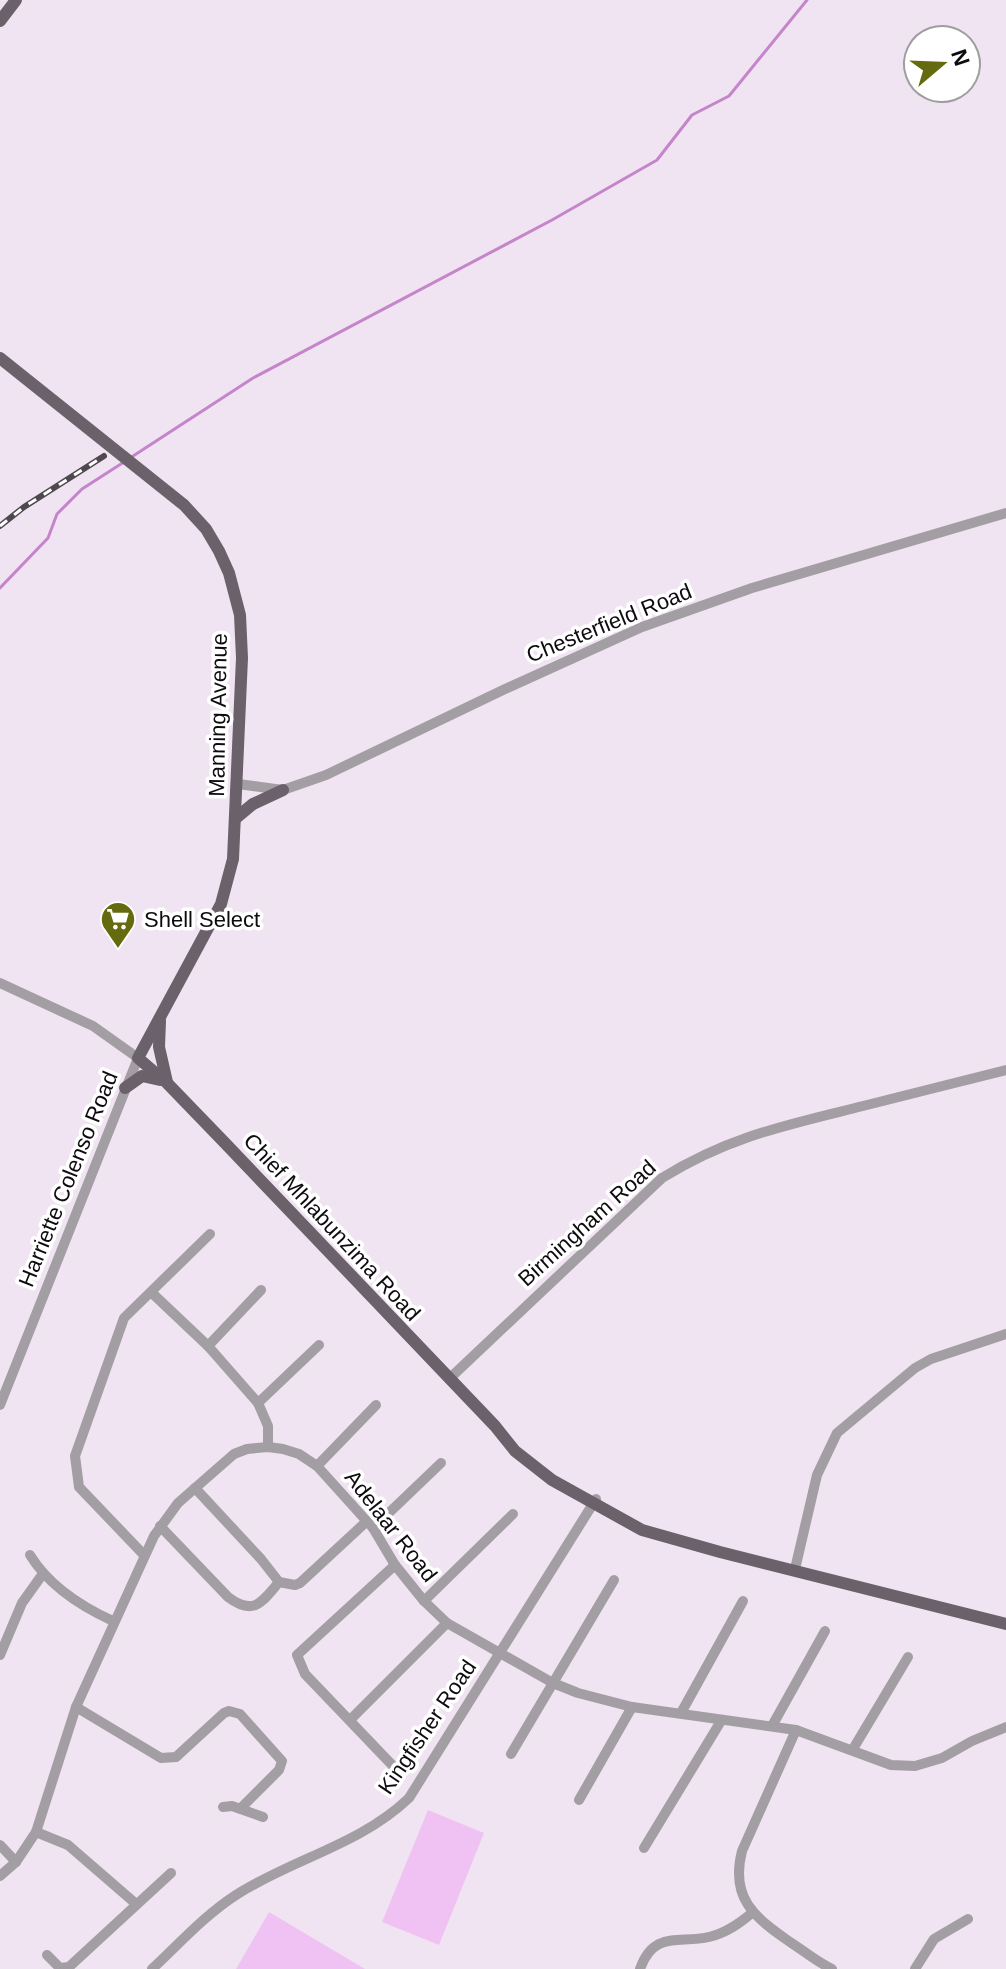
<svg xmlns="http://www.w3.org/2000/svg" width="1006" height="1969" font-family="Arial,sans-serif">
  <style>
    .green { fill: #f0c2f3 }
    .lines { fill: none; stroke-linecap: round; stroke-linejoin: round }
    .stream { stroke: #c485ca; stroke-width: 3 }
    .minor { stroke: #a39ea4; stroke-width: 10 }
    .major { stroke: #6a616a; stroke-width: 12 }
    .rail-casing { stroke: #4e484f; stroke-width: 6 }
    .rail { stroke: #fff; stroke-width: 3; stroke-dasharray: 9; stroke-linecap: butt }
    .labels { text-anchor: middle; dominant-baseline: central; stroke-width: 7; stroke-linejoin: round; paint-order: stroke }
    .street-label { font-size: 22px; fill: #0e0b0f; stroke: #fff }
    .poi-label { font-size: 22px; fill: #0e0b0f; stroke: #fff; text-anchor: start }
  </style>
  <rect width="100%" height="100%" fill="#f1e4f2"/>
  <!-- green -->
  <g class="green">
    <path d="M428,1810L484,1833L439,1945L382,1922Z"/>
    <path d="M269,1912L365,1969H236Z"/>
  </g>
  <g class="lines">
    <!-- stream -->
    <g class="stream">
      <path d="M130,458L253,378L552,220L657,160L692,115L729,96L807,0"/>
      <path d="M0,588L48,538L57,514L82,489L124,462"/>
    </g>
    <!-- minor -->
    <g class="minor">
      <path d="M238,784L283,790L326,775L503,690L642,627L752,588L1006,513"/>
      <path d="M0,983L93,1026L138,1058L0,1405"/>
      <path d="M152,1293L208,1346L258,1403L268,1426V1447"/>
      <path d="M208,1346L261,1290"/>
      <path d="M449,1379L662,1178C730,1136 787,1125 863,1106C911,1094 958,1082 1006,1070"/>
      <path d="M258,1403L319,1345"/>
      <path d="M317,1466L376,1405"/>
      <path d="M195,1488L261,1559L279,1582"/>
      <path d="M160,1526L228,1597C253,1616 262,1603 279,1582L295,1585L300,1583L367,1521"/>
      <path d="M373,1528L441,1463"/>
      <path d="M30,1555C49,1586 80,1606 113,1621"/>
      <path d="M144,1555L79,1487L75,1456L124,1318L210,1234"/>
      <path d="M795,1569L817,1475L837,1433L915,1368L931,1359L1006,1334"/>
      <path d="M424,1601L513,1514"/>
      <path d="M0,1655L22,1603L42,1575"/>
      <path d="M76,1707L161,1758L176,1757L224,1713L229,1711L240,1714L282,1761L279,1770L241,1808"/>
      <path d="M681,1713L743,1601"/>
      <path d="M350,1720L447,1623"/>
      <path d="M772,1726L825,1631"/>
      <path d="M796,1730L742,1851C730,1898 754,1917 790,1942C804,1951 817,1962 832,1969"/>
      <path d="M853,1749L908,1657"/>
      <path d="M511,1754L614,1580"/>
      <path d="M394,1767L305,1674L297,1655L395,1565"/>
      <path d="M579,1800L632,1707"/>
      <path d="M223,1807L232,1806L263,1817"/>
      <path d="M36,1832L68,1845L135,1903"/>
      <path d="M0,1845L16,1862"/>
      <path d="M644,1848L721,1721"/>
      <path d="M0,1876L16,1862L36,1832L76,1707L154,1536L178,1503L234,1454L247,1449L268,1447L283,1449L299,1454L317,1466L373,1528L395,1565L424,1601L447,1623L553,1683L578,1693L632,1707L796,1730L891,1765L915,1766L942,1758L972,1741L1006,1727"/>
      <path d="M47,1955L60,1968L69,1967L171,1873"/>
      <path d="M152,1969C179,1944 205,1915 236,1895C292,1859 360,1845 409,1798L596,1499"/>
      <path d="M640,1969C654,1930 679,1944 709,1937C726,1933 739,1924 753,1912"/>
      <path d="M915,1969L934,1939L968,1919"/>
    </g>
    <!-- major -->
    <g class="major">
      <path d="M0,21L16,0"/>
      <path d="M0,358L184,505L206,529L219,551L229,573L240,615L242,658L233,859L221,904L138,1058L167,1083L224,1142L495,1426L515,1451L552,1480L642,1530L720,1552L1006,1624"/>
      <path d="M236,818L253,804L283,790"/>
      <path d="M160,1021L159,1047L167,1082"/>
      <path d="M125,1088L142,1076L160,1080"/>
    </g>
    <!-- rail casing -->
    <g class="rail-casing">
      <path id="rail" d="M0,526L24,507L104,456"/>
    </g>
    <!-- rail -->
    <use href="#rail" class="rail"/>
  </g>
  <!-- icons -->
  <defs>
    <g id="supermarket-pin" transform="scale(1.8)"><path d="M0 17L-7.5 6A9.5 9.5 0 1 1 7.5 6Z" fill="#646b0e" stroke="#fff"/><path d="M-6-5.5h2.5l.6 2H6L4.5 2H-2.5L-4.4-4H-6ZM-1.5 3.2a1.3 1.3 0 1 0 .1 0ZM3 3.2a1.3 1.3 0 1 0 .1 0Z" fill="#fff"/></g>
  </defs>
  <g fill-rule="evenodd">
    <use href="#supermarket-pin" x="118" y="919"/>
  </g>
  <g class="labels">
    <!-- street labels -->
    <g class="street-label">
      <text transform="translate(609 623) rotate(-22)">Chesterfield Road</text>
      <text transform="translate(218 715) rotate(-89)">Manning Avenue</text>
      <text transform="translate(68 1179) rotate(-68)">Harriette Colenso Road</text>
      <text transform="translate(587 1223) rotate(-42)">Birmingham Road</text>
      <text transform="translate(332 1227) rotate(47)">Chief Mhlabunzima Road</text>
      <text transform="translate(391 1526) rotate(52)">Adelaar Road</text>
      <text transform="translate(427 1727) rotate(-56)">Kingfisher Road</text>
    </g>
    <!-- poi labels -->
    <g class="poi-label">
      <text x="144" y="919">Shell Select</text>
    </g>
  </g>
  <!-- north arrow -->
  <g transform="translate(942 64) rotate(71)"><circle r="38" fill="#ffffff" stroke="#9f9d9f" stroke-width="2"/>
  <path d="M0-6L14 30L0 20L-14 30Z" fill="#646b0e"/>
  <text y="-12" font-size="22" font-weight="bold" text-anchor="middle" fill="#0e0b0f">N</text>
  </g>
</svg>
